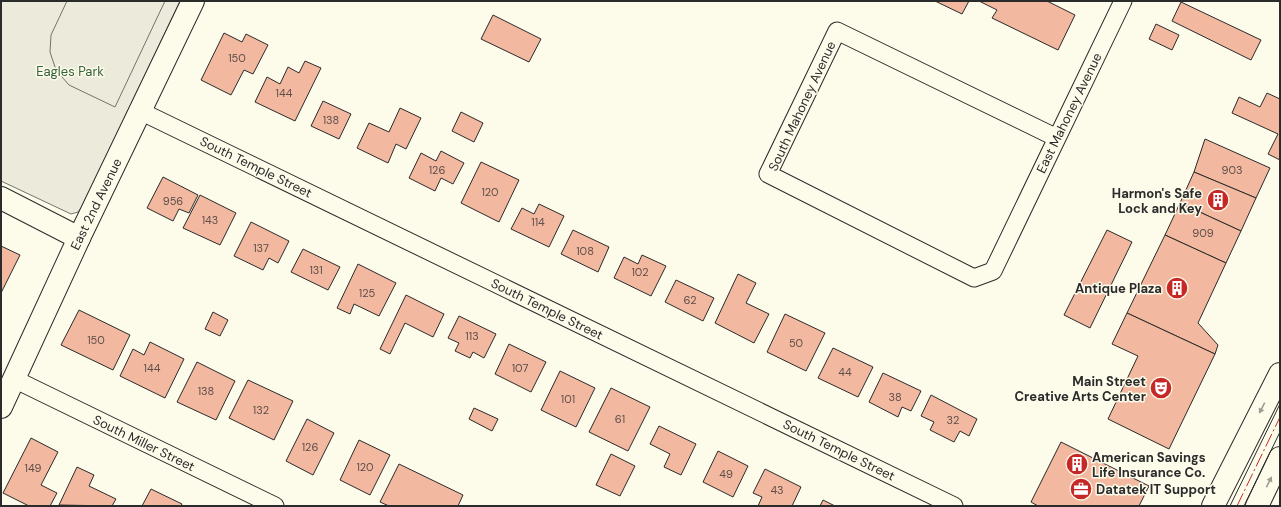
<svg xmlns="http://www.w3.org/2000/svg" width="1281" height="507" font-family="'DM Sans',sans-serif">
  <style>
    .green { fill: #ecebdb; stroke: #74746e }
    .parking { fill: #eceadb; stroke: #74746e }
    .building { fill: #f2b8a0; stroke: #2b2b2b }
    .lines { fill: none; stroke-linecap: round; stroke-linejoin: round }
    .street-casing { stroke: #2b2b2b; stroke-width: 19 }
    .secondary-casing { stroke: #2b2b2b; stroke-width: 24 }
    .primary-casing { stroke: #2b2b2b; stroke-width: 24 }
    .street { stroke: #fdfbea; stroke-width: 17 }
    .secondary { stroke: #fdfbea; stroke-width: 22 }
    .primary { stroke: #fdfbea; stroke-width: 22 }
    .tram { stroke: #2b2b2b; stroke-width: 1 }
    .power { stroke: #c62828; stroke-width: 1; stroke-dasharray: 14 3 2 3; stroke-linecap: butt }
    .oneway { fill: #9e9d94 }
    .labels { text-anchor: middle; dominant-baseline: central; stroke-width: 3; stroke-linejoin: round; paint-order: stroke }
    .number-label { font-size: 11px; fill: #5d4e48 }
    .park-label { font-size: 13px; fill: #34623c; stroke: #fdfbea }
    .street-label { font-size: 13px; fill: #2b2b2b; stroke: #fdfbea }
    .poi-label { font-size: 13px; font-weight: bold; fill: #2b2b2b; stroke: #fdfbea; text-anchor: end }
  </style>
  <rect width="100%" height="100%" fill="#fdfbea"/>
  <!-- green -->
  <path class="green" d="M1,1H180L82,207L78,212L71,214L1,181Z"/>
  <!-- parking -->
  <path class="parking" d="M67,1H165L115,107L69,85L56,70L50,52L51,35Z"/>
  <!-- building -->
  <g class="building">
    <path d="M935,1H969L962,14Z"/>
    <path d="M979,1H1047L1075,15L1058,50L992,18L997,10Z"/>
    <path d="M1181,2L1261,40L1251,60L1172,21Z"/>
    <path d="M493,15L541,39L529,62L481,39Z"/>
    <path d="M1156,24L1179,35L1172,50L1149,39Z"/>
    <path d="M224,33L242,42L246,34L268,45L253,74L244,70L231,95L201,80Z"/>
    <path d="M305,61L321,68L295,121L255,102L267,77L280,84L288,67L299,73Z"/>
    <path d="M1267,93L1280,99V160L1268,154L1278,134L1232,113L1239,97L1260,107Z"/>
    <path d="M323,101L351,114L339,139L311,126Z"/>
    <path d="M400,108L421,118L406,149L396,144L388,163L357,148L369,123L389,132Z"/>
    <path d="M461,112L483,123L474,142L452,131Z"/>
    <path d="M1205,139L1270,168L1256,198L1194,172Z"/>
    <path d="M441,151L464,163L453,184L441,178L435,191L409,178L421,153L436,161Z"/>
    <path d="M481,162L519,180L499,222L461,203Z"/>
    <path d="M1194,172L1256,198L1241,231L1180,203Z"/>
    <path d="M163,177L198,195L189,213L179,209L173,221L147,208Z"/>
    <path d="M200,195L236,213L220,245L183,228Z"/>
    <path d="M1180,203L1241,231L1226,263L1165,235Z"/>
    <path d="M539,204L564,216L549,247L511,229L522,208L534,214Z"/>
    <path d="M251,222L289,241L278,263L269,258L263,270L234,256Z"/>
    <path d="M573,230L609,247L598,272L561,254Z"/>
    <path d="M1107,230L1132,242L1090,328L1064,315Z"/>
    <path d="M1165,235L1226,263L1198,323L1218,345L1215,354L1127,313Z"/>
    <path d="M1,246L20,255L1,293Z"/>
    <path d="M303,249L340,267L328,290L291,272Z"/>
    <path d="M642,255L666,266L651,296L614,278L624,257L638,264Z"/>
    <path d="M358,264L396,283L379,316L354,304L350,314L337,308Z"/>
    <path d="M738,274L756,283L746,303L769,314L754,343L715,323Z"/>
    <path d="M676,280L714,298L703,321L665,302Z"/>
    <path d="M406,295L444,314L433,337L405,323L390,354L380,349Z"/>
    <path d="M79,310L130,335L113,370L61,345Z"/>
    <path d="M213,312L228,320L220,336L205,329Z"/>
    <path d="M1127,313L1215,354L1169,449L1108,419L1138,356L1112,344Z"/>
    <path d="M785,314L825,333L806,371L767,352Z"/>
    <path d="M459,316L496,334L484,358L473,352L470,358L455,351L459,343L448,338Z"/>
    <path d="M150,342L184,359L165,398L120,376L133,349L144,355Z"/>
    <path d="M509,344L546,362L531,392L495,374Z"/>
    <path d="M833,348L873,367L858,397L818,378Z"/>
    <path d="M197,362L235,381L216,420L177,402Z"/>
    <path d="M560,371L595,388L576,427L541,410Z"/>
    <path d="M883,373L921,391L911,411L902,407L898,417L869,402Z"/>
    <path d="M248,380L293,401L274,440L229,418Z"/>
    <path d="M611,388L650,407L628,451L589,432Z"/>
    <path d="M931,395L977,419L969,436L960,431L954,442L930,430L934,422L921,416Z"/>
    <path d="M474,408L498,419L492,431L469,419Z"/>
    <path d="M307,419L334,433L313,475L286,461Z"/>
    <path d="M659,426L696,444L681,475L664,467L670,454L650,444Z"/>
    <path d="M31,438L58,452L41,485L57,493L50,506H29L3,493Z"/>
    <path d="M359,440L390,455L370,495L340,480Z"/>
    <path d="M1061,442L1149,486L1139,506H1038L1031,502Z"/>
    <path d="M718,451L748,466L733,497L703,482Z"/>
    <path d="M611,454L635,466L620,496L596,485Z"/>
    <path d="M399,464L463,495L458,506H389L380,502Z"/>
    <path d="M77,467L94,475L89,486L116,499L112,506L59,505Z"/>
    <path d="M765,469L801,487L792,506H758L762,497L753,493Z"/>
    <path d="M151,489L182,504L181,506H142Z"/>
    <path d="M823,500L835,506H820Z"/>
  </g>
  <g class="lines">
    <!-- street casing -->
    <g class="street-casing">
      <g id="street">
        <path d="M140,111L954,506"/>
        <path d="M1057,138L837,31L768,174L974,278L993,271C1037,181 1080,91 1123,1"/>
        <path d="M14,379L275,506"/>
      </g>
    </g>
    <!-- secondary casing -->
    <g class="secondary-casing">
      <g id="secondary">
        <path d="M1,198L79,238"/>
        <path d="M1,407L79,238L193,1"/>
      </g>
    </g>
    <!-- primary casing -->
    <g class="primary-casing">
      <g id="primary">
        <path d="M1213,506L1280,374"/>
        <path d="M1257,506L1280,458"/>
      </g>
    </g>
    <!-- street -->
    <use href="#street" class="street"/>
    <!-- secondary -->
    <use href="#secondary" class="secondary"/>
    <!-- primary -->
    <use href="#primary" class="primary"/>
    <!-- tram -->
    <g class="tram">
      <path d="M1230,506L1280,404"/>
      <path d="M1244,506L1280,432"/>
    </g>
    <!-- power -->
    <path class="power" d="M1237,506L1280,417"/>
  </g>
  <!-- one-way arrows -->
  <defs><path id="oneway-solid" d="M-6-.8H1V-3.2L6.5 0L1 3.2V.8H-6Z"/></defs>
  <g class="oneway">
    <use href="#oneway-solid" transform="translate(1262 408) rotate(117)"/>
    <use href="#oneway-solid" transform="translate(1269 482) rotate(-64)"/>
  </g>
  <!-- icons -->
  <defs>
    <g id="building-disc" transform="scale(1.15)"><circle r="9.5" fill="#c62828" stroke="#fdfbea"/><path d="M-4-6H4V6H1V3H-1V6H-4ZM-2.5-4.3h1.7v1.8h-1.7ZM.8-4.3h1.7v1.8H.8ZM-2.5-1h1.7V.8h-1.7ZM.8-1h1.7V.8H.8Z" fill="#fff"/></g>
    <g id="theatre-disc" transform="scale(1.15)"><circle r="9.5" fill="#c62828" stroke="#fdfbea"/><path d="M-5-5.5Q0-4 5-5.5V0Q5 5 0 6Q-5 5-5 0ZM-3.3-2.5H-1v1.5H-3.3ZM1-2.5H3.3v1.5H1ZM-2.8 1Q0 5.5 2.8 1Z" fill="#fff"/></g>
    <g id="office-disc" transform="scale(1.15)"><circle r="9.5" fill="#c62828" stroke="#fdfbea"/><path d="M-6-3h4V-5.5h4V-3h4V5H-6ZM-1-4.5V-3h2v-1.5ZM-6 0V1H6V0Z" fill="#fff"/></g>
  </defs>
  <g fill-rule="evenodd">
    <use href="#building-disc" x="1218" y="200"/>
    <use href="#building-disc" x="1177" y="288"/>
    <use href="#theatre-disc" x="1161" y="388"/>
    <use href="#building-disc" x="1077" y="464"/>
    <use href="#office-disc" x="1081" y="489"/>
  </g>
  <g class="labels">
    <!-- number labels -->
    <g class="number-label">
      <text x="237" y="58">150</text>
      <text x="284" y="93">144</text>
      <text x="331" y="120">138</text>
      <text x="437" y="170">126</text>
      <text x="1232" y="170">903</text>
      <text x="490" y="192">120</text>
      <text x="173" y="201">956</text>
      <text x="210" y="220">143</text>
      <text x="538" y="222">114</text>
      <text x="1203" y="233">909</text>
      <text x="261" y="248">137</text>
      <text x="585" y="251">108</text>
      <text x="316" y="270">131</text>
      <text x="640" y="272">102</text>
      <text x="367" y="293">125</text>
      <text x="690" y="300">62</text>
      <text x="472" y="336">113</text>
      <text x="96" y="340">150</text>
      <text x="796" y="343">50</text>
      <text x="152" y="368">144</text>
      <text x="520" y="368">107</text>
      <text x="845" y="372">44</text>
      <text x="206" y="391">138</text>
      <text x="895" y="397">38</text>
      <text x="568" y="399">101</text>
      <text x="261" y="410">132</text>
      <text x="620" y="419">61</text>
      <text x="953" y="420">32</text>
      <text x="310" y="447">126</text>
      <text x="365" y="467">120</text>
      <text x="33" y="468">149</text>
      <text x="726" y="474">49</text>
      <text x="777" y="490">43</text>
    </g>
    <!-- park labels -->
    <g class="park-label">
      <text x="70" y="71">Eagles Park</text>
    </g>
    <!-- street labels -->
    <g class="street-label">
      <text transform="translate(802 106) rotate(-65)">South Mahoney Avenue</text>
      <text transform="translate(1069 113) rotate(-64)">East Mahoney Avenue</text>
      <text transform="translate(256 167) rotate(26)">South Temple Street</text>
      <text transform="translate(96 204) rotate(-64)">East 2nd Avenue</text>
      <text transform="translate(547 309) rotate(26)">South Temple Street</text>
      <text transform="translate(144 443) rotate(26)">South Miller Street</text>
      <text transform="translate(839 450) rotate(26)">South Temple Street</text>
    </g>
    <!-- poi labels -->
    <g class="poi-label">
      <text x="1202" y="193">Harmon's Safe<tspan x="1202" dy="15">Lock and Key</tspan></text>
      <text x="1162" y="288">Antique Plaza</text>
      <text x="1146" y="381">Main Street<tspan x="1146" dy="15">Creative Arts Center</tspan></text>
      <text x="1092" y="457" text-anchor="start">American Savings<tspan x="1092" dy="15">Life Insurance Co.</tspan></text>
      <text x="1096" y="489" text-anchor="start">Datatek IT Support</text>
    </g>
  </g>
  <!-- border -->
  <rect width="1281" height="507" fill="none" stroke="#2b2b2b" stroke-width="4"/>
</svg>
